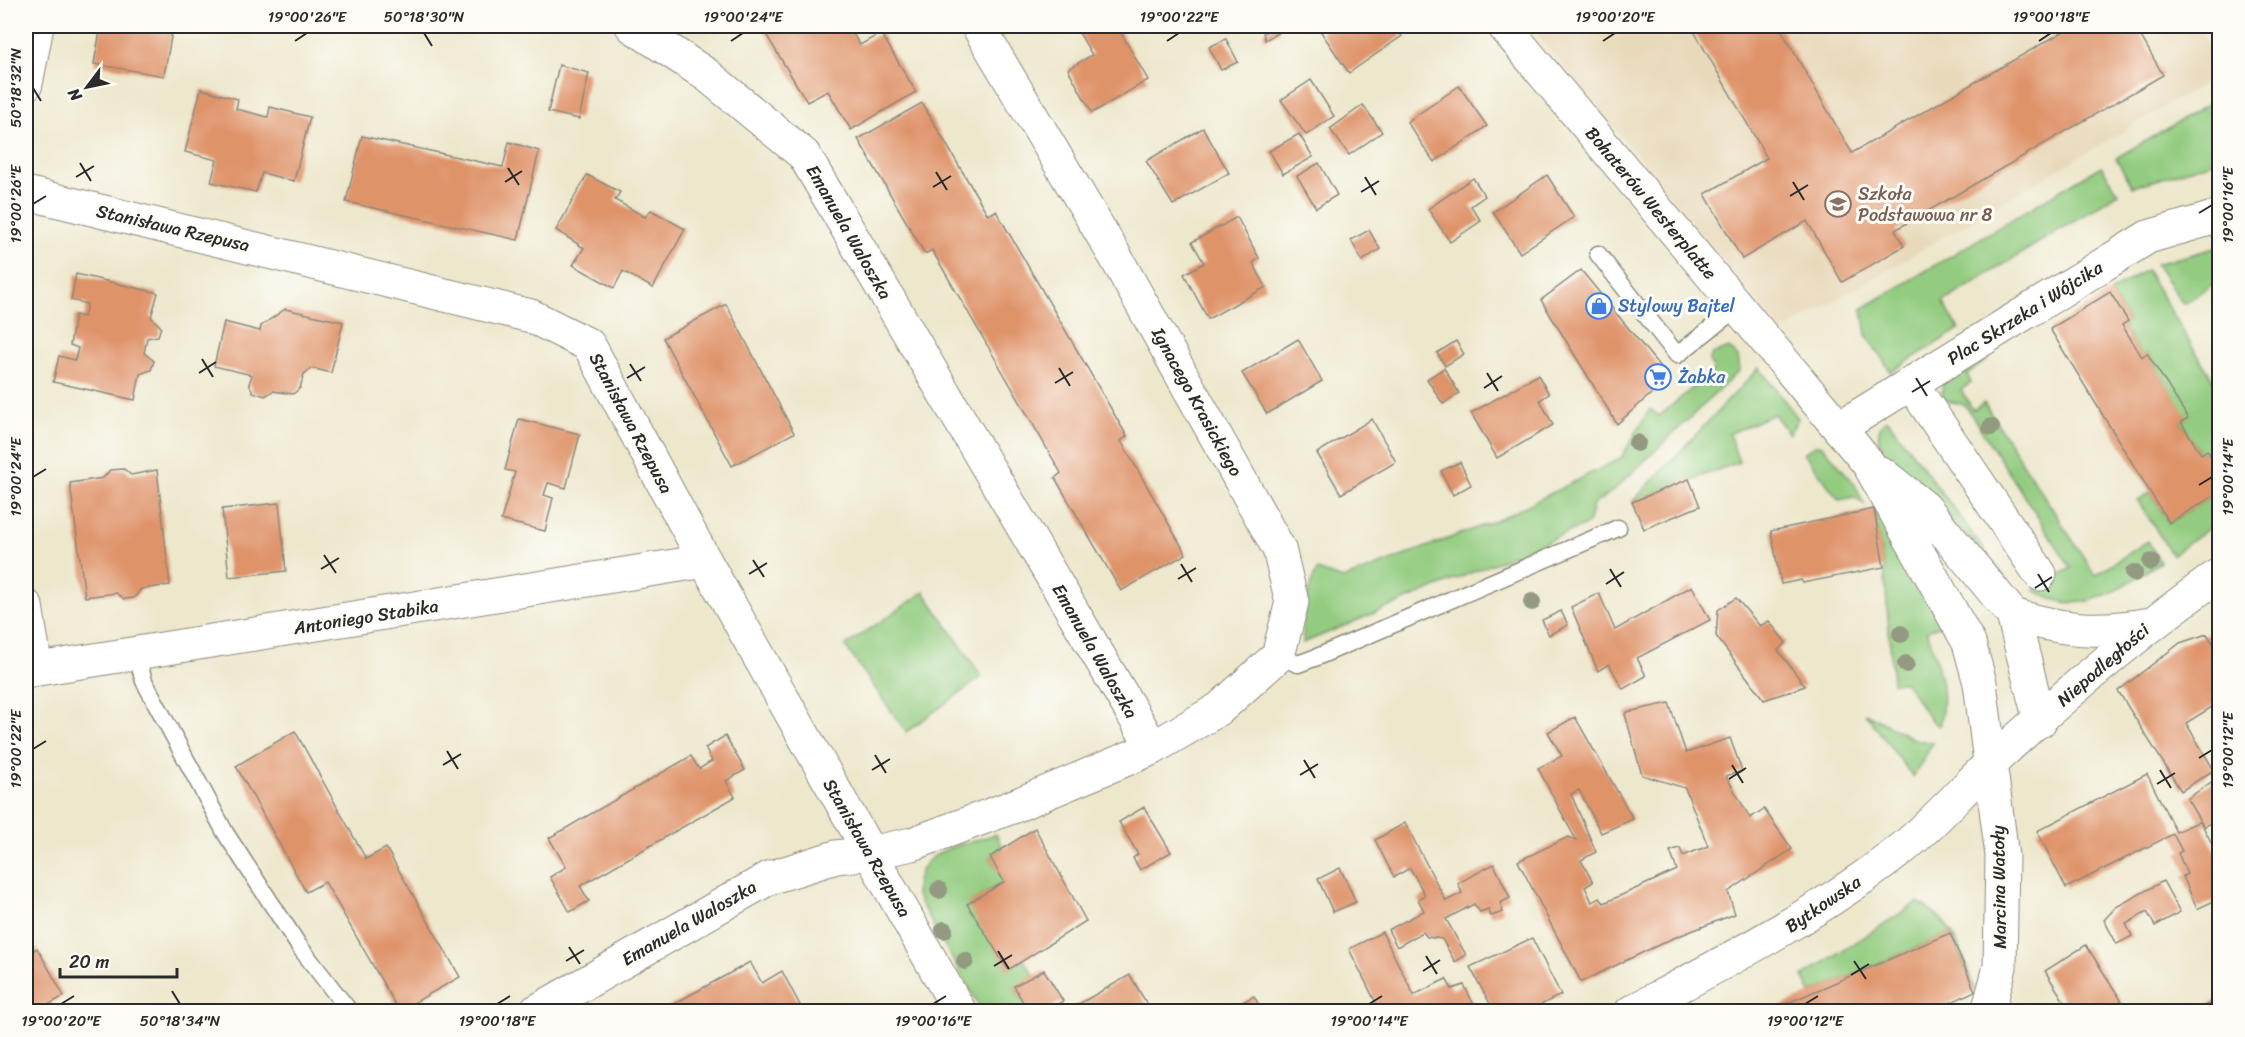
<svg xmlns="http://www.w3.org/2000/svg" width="2245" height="1037" font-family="Sriracha,sans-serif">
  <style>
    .built { fill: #e8d9ba }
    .green { fill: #93cc80; stroke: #5f7c56; stroke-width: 1.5 }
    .building { fill: #df9369 }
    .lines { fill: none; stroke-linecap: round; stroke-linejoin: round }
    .service-casing { stroke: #8c897c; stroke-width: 19 }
    .minor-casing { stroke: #8c897c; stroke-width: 35 }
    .tertiary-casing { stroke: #8c897c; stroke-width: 35 }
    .service { stroke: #fff; stroke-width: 16 }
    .minor { stroke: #fff; stroke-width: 33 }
    .tertiary { stroke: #fff; stroke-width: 33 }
    .tree { fill: #939a81 }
    .ticks { fill: none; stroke: #2b2b2b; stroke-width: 2 }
    .labels { text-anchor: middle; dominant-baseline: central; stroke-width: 6; stroke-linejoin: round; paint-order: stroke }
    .education-label { font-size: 18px; fill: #785e54; stroke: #fdfcf7; text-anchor: start }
    .street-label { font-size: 18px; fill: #2b2b2b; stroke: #fdfcf7 }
    .shop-label { font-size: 18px; fill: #366cbe; stroke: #fdfcf7; text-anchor: start }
    .neatline { fill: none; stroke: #2b2b2b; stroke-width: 2 }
    .ticks-label { font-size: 15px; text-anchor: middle; fill: #2b2b2b }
  </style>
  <rect width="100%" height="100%" fill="#fdfcf7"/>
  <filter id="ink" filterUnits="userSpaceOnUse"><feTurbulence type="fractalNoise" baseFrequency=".0167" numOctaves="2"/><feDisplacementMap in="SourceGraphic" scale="12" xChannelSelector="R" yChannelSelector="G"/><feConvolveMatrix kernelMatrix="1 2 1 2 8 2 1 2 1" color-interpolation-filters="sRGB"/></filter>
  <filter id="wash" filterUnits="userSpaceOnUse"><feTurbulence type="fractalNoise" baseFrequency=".008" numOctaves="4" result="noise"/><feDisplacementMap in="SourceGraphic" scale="24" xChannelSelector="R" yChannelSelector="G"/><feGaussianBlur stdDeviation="1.35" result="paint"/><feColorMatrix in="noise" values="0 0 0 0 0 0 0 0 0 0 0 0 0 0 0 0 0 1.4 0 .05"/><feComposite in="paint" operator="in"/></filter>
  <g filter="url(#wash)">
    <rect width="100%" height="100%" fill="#ede7cc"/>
    <!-- built -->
    <path class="built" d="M1530,26H2198L2219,62V75L1781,332Z"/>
    <!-- green -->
    <g class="green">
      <path d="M2219,98V160L2133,187L2116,158Z"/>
      <path d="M2101,166L2119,193L1943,302L1959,329L1891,372L1866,335L1862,309Z"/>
      <path d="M2219,247V280L2183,304L2156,264Z"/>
      <path d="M2146,270L2219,390V470L2208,450L2201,454L2181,422L2187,418L2147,353L2142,357L2122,325L2128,321L2110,292Z"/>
      <path d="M1729,348L1738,357L1740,370L1614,490L1593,505L1588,524L1303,643C1303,616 1305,595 1317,570L1343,579L1500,519L1621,458L1650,409L1659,416L1714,370L1709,361L1712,354Z"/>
      <path d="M1984,358L1988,359L1967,374L1971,383L1961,390L1973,410L1984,403L2095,575L2148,541L2160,562C2122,587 2079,622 2034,590L2071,568L1965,405L1944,400C1942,395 1941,390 1943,385C1946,377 1976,359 1984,358Z"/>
      <path d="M1759,368L1798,418L1789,434L1774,414L1729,434L1739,462L1632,502Z"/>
      <path d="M1887,419L2016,592L1914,476C1909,472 1902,471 1897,467C1883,455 1869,433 1887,419Z"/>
      <path d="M1815,445L1823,446L1855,485L1864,504L1854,497L1839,500L1804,453Z"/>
      <path d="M2150,492L2169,523L2219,492V521L2172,555L2138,501Z"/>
      <path d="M1874,509L1897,534L1942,625L1927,630C1937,662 1949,693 1939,726C1923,717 1917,694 1904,682L1893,683L1884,567Z"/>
      <path d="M924,592L982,677L906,732L845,646Z"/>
      <path d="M1865,713L1914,739L1933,743L1913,777Z"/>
      <path d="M996,834L1003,848L990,857L1004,882L968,904L1008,969L1024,960L1034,975L1015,987L1028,1011H982L916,895C914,848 961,846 996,834Z"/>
      <path d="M1918,902C1957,923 1961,952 1975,991L1950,933L1811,993L1803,976Z"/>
    </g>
    <g id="blocks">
      <!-- building -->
      <g class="building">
        <path d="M101,26H173L164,76L94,64Z"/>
        <path d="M761,26H848L860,45L881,33L916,92L851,130L828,91L807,102Z"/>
        <path d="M1083,26H1117L1148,80L1092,113L1068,69L1092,55L1077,29Z"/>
        <path d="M1275,26H1278L1281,31L1265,40L1263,33Z"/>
        <path d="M1331,26H1395L1402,36L1349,73L1321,32Z"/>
        <path d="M1691,26H1779L1852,153L2073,26H2135L2163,75L1895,230L1904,246L1842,282L1807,221L1742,259L1705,194L1767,158Z"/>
        <path d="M1226,39L1238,62L1221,70L1209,47Z"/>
        <path d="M559,65L589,73L579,119L548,112Z"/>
        <path d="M1311,80L1334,116L1306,135L1281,100Z"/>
        <path d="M1459,86L1487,126L1434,162L1407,122Z"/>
        <path d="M201,89L238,99L236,109L268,117L270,107L310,117L294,181L262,173L256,192L211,182L217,160L185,152Z"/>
        <path d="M922,103L988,215L996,211L1127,436L1121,441L1186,554L1121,591L1055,478L1061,473L997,362L932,250L925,254L858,139Z"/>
        <path d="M1363,105L1382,132L1349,155L1330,129Z"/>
        <path d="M1203,128L1229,173L1173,205L1146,161Z"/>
        <path d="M1299,134L1313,157L1283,174L1269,151Z"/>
        <path d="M362,136L503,167L509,142L539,151L518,240L346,202Z"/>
        <path d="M1319,163L1337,195L1316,208L1297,176Z"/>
        <path d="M587,175L620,192L615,200L645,217L651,210L685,229L653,288L623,271L614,288L573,265L584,248L556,230Z"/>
        <path d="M1547,175L1574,217L1520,253L1493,212Z"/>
        <path d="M1473,178L1485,196L1471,206L1481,221L1450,242L1428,209Z"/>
        <path d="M1237,217L1259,258L1253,263L1266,287L1208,319L1184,274L1204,263L1192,242Z"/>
        <path d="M1369,230L1380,249L1362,261L1351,240Z"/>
        <path d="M1581,270L1669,378L1617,424L1541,300Z"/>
        <path d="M76,274L158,293L151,317L161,327L158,336L147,338L144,353L154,361L151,370L140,374L135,400L53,382L59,356L75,360L78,348L70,345L75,315L84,317L87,304L71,300Z"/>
        <path d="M2110,292L2128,321L2122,325L2142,357L2147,353L2188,418L2181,422L2201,454L2207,450L2220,470V492L2169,523L2050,329Z"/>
        <path d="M726,304L794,433L732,466L663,338Z"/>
        <path d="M285,309L343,322L331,373L312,368L304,374L300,388L293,394L273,391L265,396L253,392L249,384L252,375L214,366L224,322L260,331L261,326Z"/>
        <path d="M1298,339L1322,381L1267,414L1242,373Z"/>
        <path d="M1456,341L1464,354L1445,366L1437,353Z"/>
        <path d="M1444,368L1459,393L1443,404L1427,379Z"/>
        <path d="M1538,375L1549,394L1540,400L1553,425L1497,458L1471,413Z"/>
        <path d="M519,419L580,434L566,488L548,483L544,495L553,498L545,531L501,520L515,472L505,470Z"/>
        <path d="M1372,419L1396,462L1341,494L1317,453Z"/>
        <path d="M1460,462L1471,485L1453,495L1441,471Z"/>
        <path d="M124,469L131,475L157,470L170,585L141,589L134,598L124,599L116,593L85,597L70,483L103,478L110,470Z"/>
        <path d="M1689,479L1700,506L1644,529L1632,502Z"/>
        <path d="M279,503L286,571L229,577L222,509Z"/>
        <path d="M1874,509L1884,567L1803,583L1801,580L1781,584L1771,531Z"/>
        <path d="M1692,586L1710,620L1637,658L1646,676L1623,689L1609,664L1598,671L1571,607L1599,593L1615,630Z"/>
        <path d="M1736,598L1760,626L1769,621L1786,643L1778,650L1805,686L1764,700L1716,636L1718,610Z"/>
        <path d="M1561,611L1568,625L1549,635L1542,620Z"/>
        <path d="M2207,634L2220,653V702L2186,723L2214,770L2181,791L2118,691L2180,643Z"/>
        <path d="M1669,703L1686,753L1730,738L1742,771L1726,776L1750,818L1764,809L1792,849L1728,892L1735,914L1671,939L1581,982L1518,861L1568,837L1576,840L1538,768L1562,756L1548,732L1575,717L1633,819L1601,833L1579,790L1571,794L1596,852L1581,860L1593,882L1585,887L1592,902L1600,898L1604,903L1677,870L1670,851L1680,848L1683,856L1708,846L1685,788L1642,775L1625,714L1627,712Z"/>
        <path d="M295,731L366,859L386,848L460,977L399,1011L325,882L306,892L236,766Z"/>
        <path d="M725,736L745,770L726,781L735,797L580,886L589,901L570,912L550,877L566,867L549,838L691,756L699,769L712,761L705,748Z"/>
        <path d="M2147,774L2176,832L2200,821L2187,799L2220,776V817L2204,827L2200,821L2220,859V898L2197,909L2183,876L2187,874L2178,853L2182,851L2173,834L2066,888L2037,831Z"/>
        <path d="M1144,807L1171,852L1140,870L1133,858L1138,854L1119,822Z"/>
        <path d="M1405,823L1446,901L1462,893L1458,883L1494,864L1510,898L1500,903L1503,912L1491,916L1488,909L1480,912L1474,904L1446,919L1466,955L1455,962L1442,939L1427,937L1423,932L1397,947L1388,930L1424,911L1418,899L1425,895L1410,868L1394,877L1375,840Z"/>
        <path d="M1035,828L1086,921L1008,970L967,904L1004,882L990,857Z"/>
        <path d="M1340,868L1356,902L1333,912L1318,879Z"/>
        <path d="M2163,881L2180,912L2155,926L2147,912L2126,924L2132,936L2117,944L2104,920L2116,907Z"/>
        <path d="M1382,932L1414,995L1446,979L1452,989L1464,985L1477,1011H1380L1349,949Z"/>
        <path d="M1950,933L1975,991L1933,1011H1769Z"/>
        <path d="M1532,938L1561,995L1528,1011H1494L1470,967Z"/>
        <path d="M2086,945L2128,1011H2070L2045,971Z"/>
        <path d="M37,948L64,996L48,1005L51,1011H26V955Z"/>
        <path d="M750,962L762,983L782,971L803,1011H661Z"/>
        <path d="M1044,970L1063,1001L1045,1011H1028L1014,986Z"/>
        <path d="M1130,975L1151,1011H1066Z"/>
        <path d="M1254,996L1262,1011H1226Z"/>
        <path d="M2220,999V1011H2199L2198,1009Z"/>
      </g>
    </g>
  </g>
  <g filter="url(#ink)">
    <use href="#blocks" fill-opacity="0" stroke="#8c897c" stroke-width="1.5"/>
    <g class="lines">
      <!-- service casing -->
      <g class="service-casing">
        <g id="service">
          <path d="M1598,254L1677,355L1738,307"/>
          <path d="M136,654L144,681L226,834L299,946L350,1012"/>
          <path d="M1278,656L1298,664L1317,657L1618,528"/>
        </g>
      </g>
      <!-- minor casing -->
      <g class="minor-casing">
        <g id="minor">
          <path d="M978,26L1115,256L1279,549L1292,602L1278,656L1219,709L1153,748"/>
          <path d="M1504,26L1868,463L1969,643L1980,683L2002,856L2000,967L1988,1012"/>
          <path d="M26,84L37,26"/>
          <path d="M26,193L531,316L589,345L705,561L960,1012"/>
          <path d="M1911,383L2040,574"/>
          <path d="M1839,428L2148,237L2220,216"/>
          <path d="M1881,473L1925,508L2013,615L2040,721"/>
          <path d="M26,606L36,669"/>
          <path d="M2013,615C2066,631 2097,633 2151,624"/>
          <path d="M26,671L705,561"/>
          <path d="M535,1012L769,878L836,857L870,853L912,844L1012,807L1153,748L804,155L707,75L632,26"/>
        </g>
      </g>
      <!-- tertiary casing -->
      <g class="tertiary-casing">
        <path id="tertiary" d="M1631,1012C1725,962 1819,914 1903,848C1935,822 1962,790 1992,762C2064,695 2140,631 2220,574"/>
      </g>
      <!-- service -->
      <use href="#service" class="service"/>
      <!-- minor -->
      <use href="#minor" class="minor"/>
      <!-- tertiary -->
      <use href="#tertiary" class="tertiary"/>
    </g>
    <!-- trees -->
    <g class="tree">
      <circle cx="1991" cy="427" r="9"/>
      <circle cx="1637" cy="443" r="9"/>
      <circle cx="2151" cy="562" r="9"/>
      <circle cx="2134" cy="573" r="9"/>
      <circle cx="1532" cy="602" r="9"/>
      <circle cx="1901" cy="634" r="9"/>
      <circle cx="1906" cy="664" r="9"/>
      <circle cx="939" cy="890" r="9"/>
      <circle cx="944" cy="930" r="9"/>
      <circle cx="965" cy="961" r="9"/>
    </g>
  </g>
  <!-- ticks -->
  <path class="ticks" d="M424,33L432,46M295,41L307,33M731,41L743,33M1167,41L1179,33M1603,41L1615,33M2039,41L2051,33M33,88L41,101M80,163L91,181M508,168L519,185M936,172L947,190M76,177L94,166M1365,177L1376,195M505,182L522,171M1793,182L1804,200M933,187L951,176M1361,192L1379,181M1790,196L1808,185M33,204L46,196M2199,213L2212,205M202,359L213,377M630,364L641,381M1059,368L1070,386M199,373L216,362M1487,373L1498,391M627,378L645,367M1916,378L1927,396M1055,383L1073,372M1484,388L1502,376M1912,392L1930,381M33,477L46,469M2199,485L2212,477M324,555L336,573M753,560L764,577M1181,564L1192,582M321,569L339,558M1610,569L1621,587M749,574L767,563M2038,574L2049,592M1178,579L1196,568M1606,584L1624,572M2035,588L2052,577M33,749L46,741M447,751L458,769M875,755L886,773M2199,758L2212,750M1304,760L1315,778M443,765L461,754M1732,765L1743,783M872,770L890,759M2160,770L2171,788M1300,775L1318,764M1729,779L1746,768M2157,784L2175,773M569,947L580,964M998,951L1009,969M1426,956L1437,974M566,961L584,950M1854,961L1866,979M994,966L1012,955M1423,971L1440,960M1851,975L1869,964M172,991L180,1004M61,1004L74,996M497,1004L510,996M933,1004L946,996M1369,1004L1382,996M1805,1004L1818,996"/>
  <!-- icons -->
  <defs>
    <g id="school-ring" transform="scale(1.35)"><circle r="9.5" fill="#fdfcf7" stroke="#8d6e63" stroke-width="1.5"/><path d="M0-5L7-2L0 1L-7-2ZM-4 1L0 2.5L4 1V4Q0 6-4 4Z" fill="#8d6e63"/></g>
    <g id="shop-ring" transform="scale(1.35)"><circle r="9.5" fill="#fdfcf7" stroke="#3f7fe0" stroke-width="1.5"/><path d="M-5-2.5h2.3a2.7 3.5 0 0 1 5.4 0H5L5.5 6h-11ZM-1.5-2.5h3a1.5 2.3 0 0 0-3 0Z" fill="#3f7fe0"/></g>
    <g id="supermarket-ring" transform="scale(1.35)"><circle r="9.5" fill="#fdfcf7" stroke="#3f7fe0" stroke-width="1.5"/><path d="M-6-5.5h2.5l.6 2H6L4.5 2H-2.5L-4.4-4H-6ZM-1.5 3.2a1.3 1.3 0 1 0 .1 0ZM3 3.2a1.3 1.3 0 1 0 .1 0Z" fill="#3f7fe0"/></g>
  </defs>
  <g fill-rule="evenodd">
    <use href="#school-ring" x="1838" y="204"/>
    <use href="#shop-ring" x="1599" y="306"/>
    <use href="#supermarket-ring" x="1658" y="377"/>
  </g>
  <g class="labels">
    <!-- education labels -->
    <g class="education-label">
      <text x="1858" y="194">Szkoła<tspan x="1858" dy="21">Podstawowa nr 8</tspan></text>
    </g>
    <!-- street labels -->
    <g class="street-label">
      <text transform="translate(1651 203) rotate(50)">Bohaterów Westerplatte</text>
      <text transform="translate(173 228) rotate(13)">Stanisława Rzepusa</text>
      <text transform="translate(849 232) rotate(60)">Emanuela Waloszka</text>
      <text transform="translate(2025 313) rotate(-32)">Plac Skrzeka i Wójcika</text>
      <text transform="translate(1197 402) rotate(61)">Ignacego Krasickiego</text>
      <text transform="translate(631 423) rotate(62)">Stanisława Rzepusa</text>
      <text transform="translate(366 617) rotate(-9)">Antoniego Stabika</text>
      <text transform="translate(1095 651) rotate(60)">Emanuela Waloszka</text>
      <text transform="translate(2103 665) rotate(-41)">Niepodległości</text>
      <text transform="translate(867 848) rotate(60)">Stanisława Rzepusa</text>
      <text transform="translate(1999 887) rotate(-91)">Marcina Watoły</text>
      <text transform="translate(1823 904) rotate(-34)">Bytkowska</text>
      <text transform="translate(689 923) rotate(-30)">Emanuela Waloszka</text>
    </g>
    <!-- shop labels -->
    <g class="shop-label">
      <text x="1618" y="306">Stylowy Bajtel</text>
      <text x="1678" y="377">Żabka</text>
    </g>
  </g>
  <!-- margin -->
  <rect width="2245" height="1037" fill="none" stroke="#fdfcf7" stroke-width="66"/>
  <!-- north arrow -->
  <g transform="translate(87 87) rotate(238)" stroke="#fdfcf7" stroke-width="4.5" paint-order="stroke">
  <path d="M0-4.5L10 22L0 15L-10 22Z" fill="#2b2b2b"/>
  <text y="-9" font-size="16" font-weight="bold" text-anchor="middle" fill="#2b2b2b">N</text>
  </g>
  <!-- scale -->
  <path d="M60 968v9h117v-9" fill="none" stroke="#2b2b2b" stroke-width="3"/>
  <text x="69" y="968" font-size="18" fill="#2b2b2b" stroke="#fdfcf7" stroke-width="4.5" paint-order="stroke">20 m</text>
  <rect x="33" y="33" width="2179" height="971" class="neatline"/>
  <g class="ticks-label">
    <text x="307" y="22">19°00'26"E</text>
    <text x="424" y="22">50°18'30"N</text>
    <text x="743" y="22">19°00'24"E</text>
    <text x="1179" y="22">19°00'22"E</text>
    <text x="1615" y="22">19°00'20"E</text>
    <text x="2051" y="22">19°00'18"E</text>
    <text transform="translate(16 88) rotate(-90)" y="5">50°18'32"N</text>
    <text transform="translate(16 204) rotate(-90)" y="5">19°00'26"E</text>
    <text transform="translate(2228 205) rotate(-90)" y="5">19°00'16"E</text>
    <text transform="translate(16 477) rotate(-90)" y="5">19°00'24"E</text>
    <text transform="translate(2228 477) rotate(-90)" y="5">19°00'14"E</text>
    <text transform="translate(16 749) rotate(-90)" y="5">19°00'22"E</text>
    <text transform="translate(2228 750) rotate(-90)" y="5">19°00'12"E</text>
    <text x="61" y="1026">19°00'20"E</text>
    <text x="180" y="1026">50°18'34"N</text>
    <text x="497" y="1026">19°00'18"E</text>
    <text x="933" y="1026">19°00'16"E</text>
    <text x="1369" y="1026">19°00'14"E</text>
    <text x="1805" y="1026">19°00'12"E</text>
  </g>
</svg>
